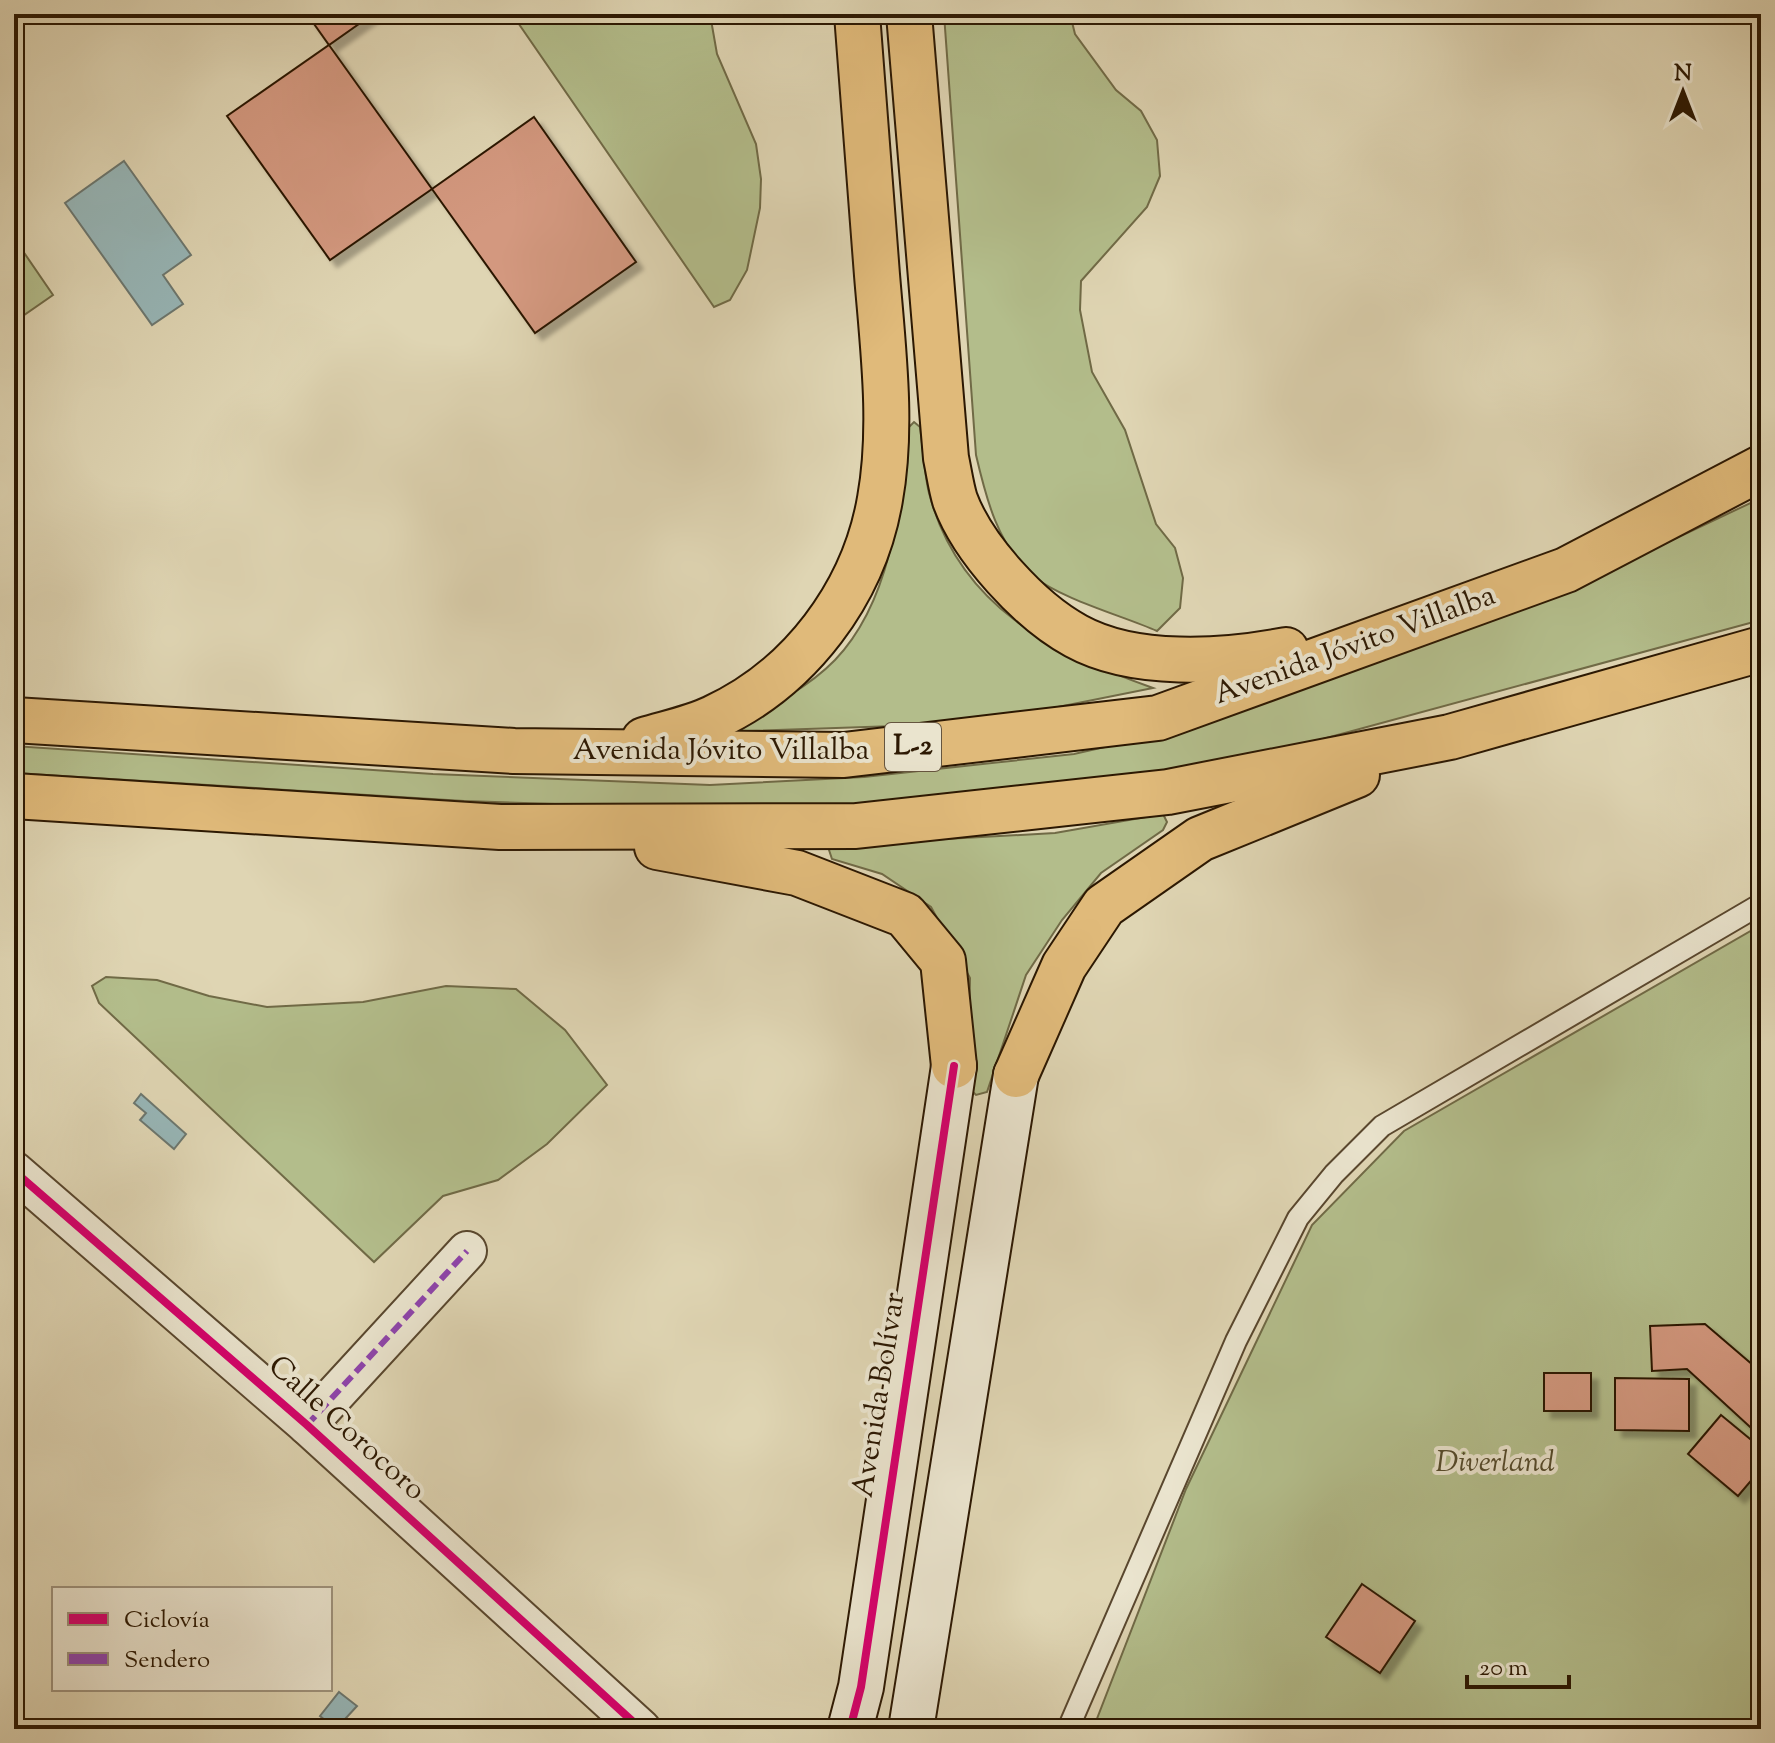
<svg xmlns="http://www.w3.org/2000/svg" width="1775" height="1743" font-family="'Sorts Mill Goudy',serif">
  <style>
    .green { fill: #b3bd8b; stroke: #706a46; stroke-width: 2 }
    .water { fill: #97b6b7; stroke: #6c776f; stroke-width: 2 }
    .building { fill: #d3987f; stroke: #2c1802; stroke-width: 2; filter: url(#shadow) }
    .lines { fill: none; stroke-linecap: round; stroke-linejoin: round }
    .lane-casing { stroke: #59472e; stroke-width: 24 }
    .street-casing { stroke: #59472e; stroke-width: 42 }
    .secondary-casing { stroke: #2c1802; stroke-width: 48 }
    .primary-casing { stroke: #2c1802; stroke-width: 48 }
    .lane { stroke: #eae4ce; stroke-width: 20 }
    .street { stroke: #eae4ce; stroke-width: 38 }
    .secondary { stroke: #eae4ce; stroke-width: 44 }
    .primary { stroke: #e0ba7a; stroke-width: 44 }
    .quiet { stroke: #8e44ad; stroke-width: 6; stroke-dasharray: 12 6; stroke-linecap: butt }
    .cycleway-casing { stroke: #eae4ce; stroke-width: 13 }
    .cycleway { stroke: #d6006c; stroke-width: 8 }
    .labels { text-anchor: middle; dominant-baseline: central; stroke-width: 8; stroke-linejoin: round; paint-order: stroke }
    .shield { fill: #eae4ce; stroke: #65553f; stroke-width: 2 }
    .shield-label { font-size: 28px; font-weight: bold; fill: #2c1802 }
    .street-label { font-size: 30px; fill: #2c1802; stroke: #eae4ce }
    .park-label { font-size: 30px; font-style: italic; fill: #544a2b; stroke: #eae4ce }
  </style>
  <defs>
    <filter id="shadow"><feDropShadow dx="7" dy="7" stdDeviation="2" flood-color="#0004"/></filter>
  </defs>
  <rect width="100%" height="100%" fill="#dfd5b3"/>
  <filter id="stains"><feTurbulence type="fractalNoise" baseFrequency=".0025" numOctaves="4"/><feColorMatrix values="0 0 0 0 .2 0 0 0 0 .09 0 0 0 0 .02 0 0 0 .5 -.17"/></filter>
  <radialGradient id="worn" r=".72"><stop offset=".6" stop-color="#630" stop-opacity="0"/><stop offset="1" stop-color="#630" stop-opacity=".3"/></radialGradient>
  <!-- green -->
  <g class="green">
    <path d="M512,14H710L717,54L756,144L761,179L760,208L747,270L730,300L714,307Z"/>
    <path d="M944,14H1070L1075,34L1116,90L1141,111L1157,140L1160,176L1147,207L1081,281L1080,310L1092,372L1125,430L1156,524L1175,548L1183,578L1180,608L1157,631C1123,616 1061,599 1033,576C998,546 986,498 976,455Z"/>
    <path d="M14,238L53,295L14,322Z"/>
    <path d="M914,422L920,427C923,448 924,472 929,493C959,607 1052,652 1153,688L1028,713L925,725L720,732C759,712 804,692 835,660C892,600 900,506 908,428Z"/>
    <path d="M1761,498V620L1308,743L1157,772L856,807L711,809L464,801L14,773V746L433,774L710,785L864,777L1074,754L1206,724L1609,570Z"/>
    <path d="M1163,814L1167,822L1163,830L1101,873L1062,920L1026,975L987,1092L976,1095L968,1087L970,978L931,907L882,874L832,859L829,850L836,845L1055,833Z"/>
    <path d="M1761,925V1729H1093L1186,1489L1312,1225L1404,1131Z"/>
    <path d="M106,977L157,980L209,996L267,1007L363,1002L446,986L516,989L565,1030L607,1085L547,1144L498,1180L443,1196L374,1262L99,1003L92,986Z"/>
  </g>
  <!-- water -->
  <g class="water">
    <path d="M124,161L191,255L163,275L183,304L152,325L65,203Z"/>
    <path d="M141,1094L186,1134L174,1149L140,1120L146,1113L134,1103Z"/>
    <path d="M339,1692L357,1706L336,1729L320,1716Z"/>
  </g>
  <!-- building -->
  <g class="building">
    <path d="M307,14H373L329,45Z"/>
    <path d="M329,45L432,189L330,260L227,116Z"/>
    <path d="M534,117L636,262L535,333L432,189Z"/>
    <path d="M1705,1324L1761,1372V1437L1687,1369L1652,1371L1650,1326Z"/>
    <rect x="1544" y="1373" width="47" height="38"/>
    <path d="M1615,1378L1689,1379V1431L1615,1430Z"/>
    <path d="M1721,1415L1761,1448V1469L1738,1496L1688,1454Z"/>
    <path d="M1362,1584L1415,1621L1380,1673L1326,1637Z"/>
  </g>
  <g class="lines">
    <!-- lane casing -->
    <g class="lane-casing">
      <path id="lane" d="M1068,1729L1236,1341L1298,1218L1334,1174L1382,1126L1761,904"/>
    </g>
    <!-- street casing -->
    <g class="street-casing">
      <g id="street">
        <path d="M14,1171L307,1425L641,1729"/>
        <path d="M307,1425L467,1251"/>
      </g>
    </g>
    <!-- secondary casing -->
    <g class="secondary-casing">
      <g id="secondary">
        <path d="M850,1729L861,1687L954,1066"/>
        <path d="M911,1729L1016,1075"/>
      </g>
    </g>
    <!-- primary casing -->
    <g class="primary-casing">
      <g id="primary">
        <path d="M909,14L946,458C949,472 951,487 955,500C973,549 1030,611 1076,636C1134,668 1223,662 1286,650"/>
        <path d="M14,720L514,751L844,755L1158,718L1566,570L1761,468"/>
        <path d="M644,740C667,733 692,728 713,718C800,678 864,593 880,499C893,427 883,348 877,275C870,188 864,101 857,14"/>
        <path d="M14,796L500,827L856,826L1168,792L1450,737L1761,649"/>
        <path d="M657,847L797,873L905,915L943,961L954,1066"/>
        <path d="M1016,1075L1064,966L1104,906L1200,839L1357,775"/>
      </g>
    </g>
    <!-- lane -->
    <use href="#lane" class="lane"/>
    <!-- street -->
    <use href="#street" class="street"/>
    <!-- secondary -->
    <use href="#secondary" class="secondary"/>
    <!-- primary -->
    <use href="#primary" class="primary"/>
    <!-- quiet -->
    <path class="quiet" d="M307,1425L467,1251"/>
    <!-- cycleway casing -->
    <g class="cycleway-casing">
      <g id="cycleway">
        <path d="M14,1171L307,1425L641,1729"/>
        <path d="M850,1729L861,1687L954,1066"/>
      </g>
    </g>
    <!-- cycleway -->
    <use href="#cycleway" class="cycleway"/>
  </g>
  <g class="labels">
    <!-- shield labels -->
    <rect class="shield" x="885" y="723" width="56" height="48" rx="6"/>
    <g class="shield-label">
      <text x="913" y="747">L-2</text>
    </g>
    <!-- street labels -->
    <g class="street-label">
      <text transform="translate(1355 646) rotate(-20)">Avenida Jóvito Villalba</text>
      <text x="721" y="751">Avenida Jóvito Villalba</text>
      <text transform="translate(880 1395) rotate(-81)">Avenida Bolívar</text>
      <text transform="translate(346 1429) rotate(42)">Calle Corocoro</text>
    </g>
    <!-- park labels -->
    <g class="park-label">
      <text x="1495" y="1463">Diverland</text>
    </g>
  </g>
  <!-- margin -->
  <rect width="1775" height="1743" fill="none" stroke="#dfd5b3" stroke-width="48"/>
  <rect x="16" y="16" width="1743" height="1711" fill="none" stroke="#2c1802" stroke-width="4"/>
  <rect x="24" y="24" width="1727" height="1695" fill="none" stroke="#2c1802" stroke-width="2"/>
  <!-- legend -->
  <rect x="52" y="1587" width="280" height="104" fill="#eae4ce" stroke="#9e927c" stroke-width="2"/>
  <rect x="68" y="1613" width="40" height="12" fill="#d6006c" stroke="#9e927c" stroke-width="2"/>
  <text x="124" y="1627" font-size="24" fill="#2c1802">Ciclovía</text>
  <rect x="68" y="1653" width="40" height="12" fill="#8e44ad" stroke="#9e927c" stroke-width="2"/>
  <text x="124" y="1667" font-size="24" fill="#2c1802">Sendero</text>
  <!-- north arrow -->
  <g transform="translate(1683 92)" stroke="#eae4ce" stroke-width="6" paint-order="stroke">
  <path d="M0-6L14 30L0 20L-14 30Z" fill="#2c1802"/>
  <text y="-12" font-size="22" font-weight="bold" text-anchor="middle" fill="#2c1802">N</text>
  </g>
  <!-- scale -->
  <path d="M1467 1675v12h102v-12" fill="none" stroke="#2c1802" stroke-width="4"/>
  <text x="1479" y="1675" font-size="24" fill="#2c1802" stroke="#eae4ce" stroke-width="6" paint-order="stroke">20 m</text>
  <rect width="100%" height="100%" filter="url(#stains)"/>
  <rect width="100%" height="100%" fill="url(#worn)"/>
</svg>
